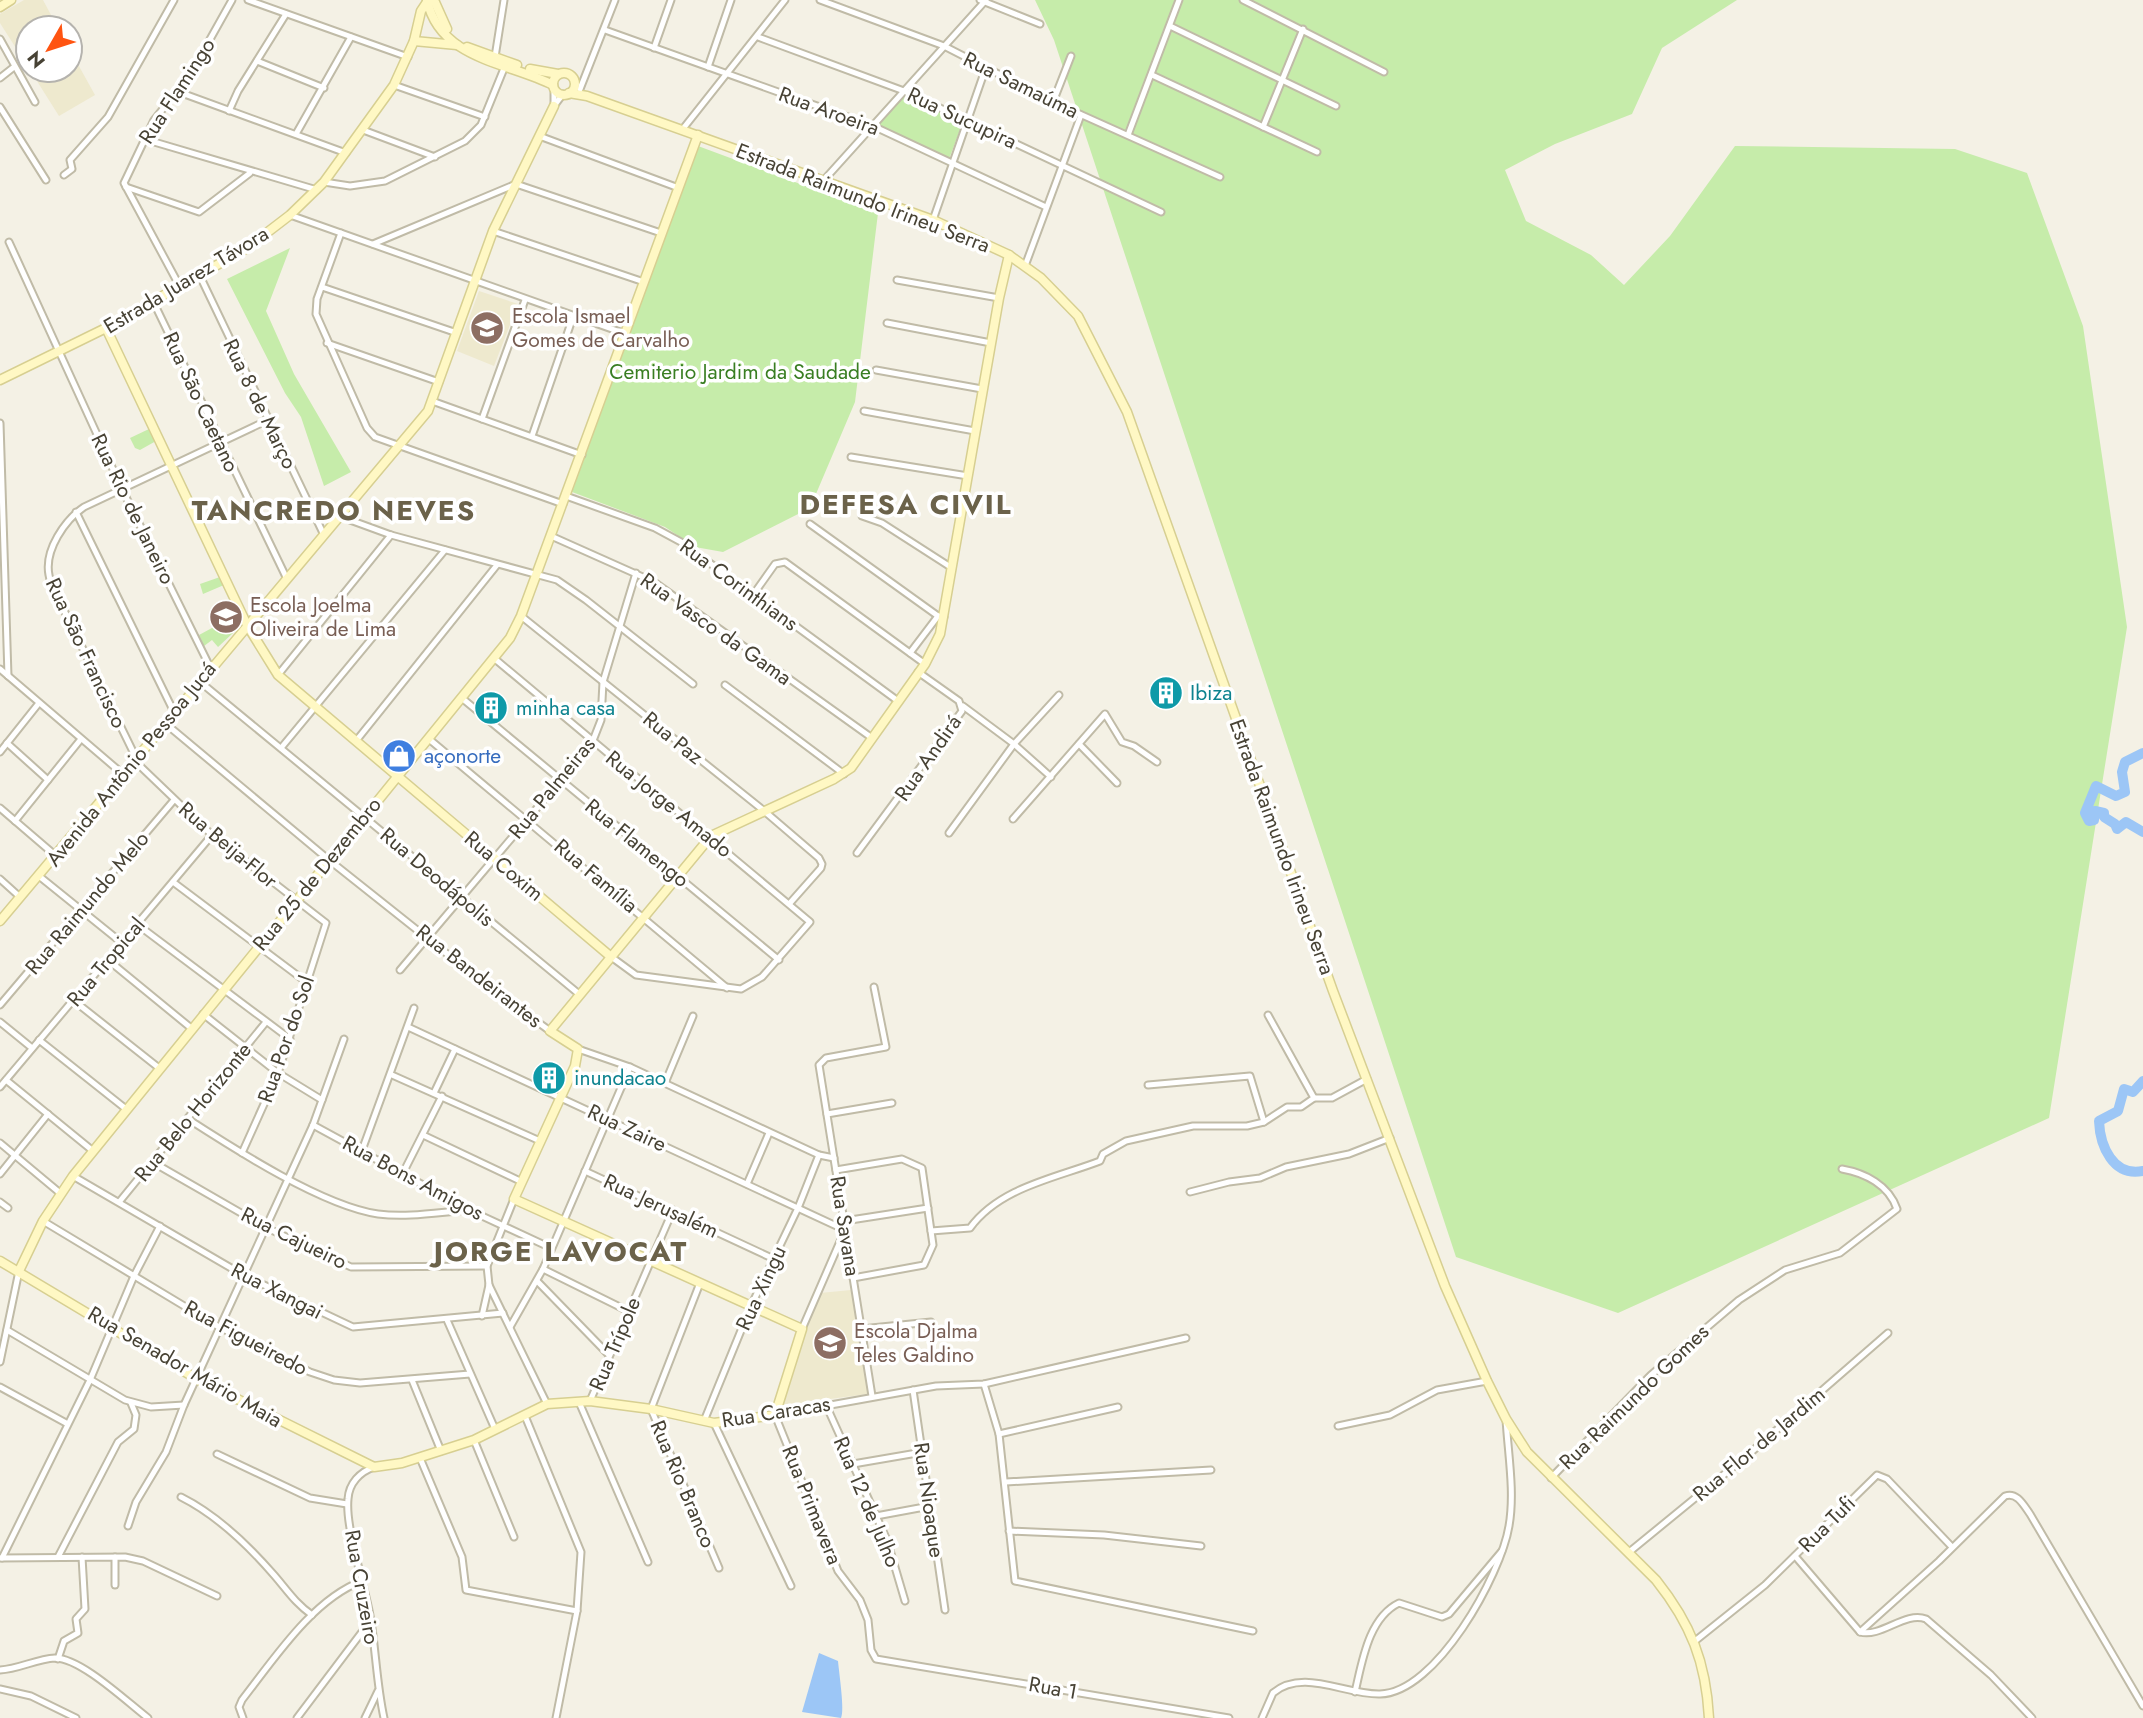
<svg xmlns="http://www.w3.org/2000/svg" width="2143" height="1718" font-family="Jost,sans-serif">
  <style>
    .education { fill: #eee9ce }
    .green { fill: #c6ecaa }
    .water { fill: #9cc6f6 }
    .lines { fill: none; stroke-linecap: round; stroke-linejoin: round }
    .river { stroke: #9cc6f6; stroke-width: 10 }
    .street-casing { stroke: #c0bba7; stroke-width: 9 }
    .secondary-casing { stroke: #d7cf91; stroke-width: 11 }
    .street { stroke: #fff; stroke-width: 5 }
    .secondary { stroke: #fff8c4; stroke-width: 8 }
    .labels { text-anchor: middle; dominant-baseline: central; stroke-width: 7; stroke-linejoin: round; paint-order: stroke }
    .street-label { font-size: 21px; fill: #474234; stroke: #fff }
    .education-label { font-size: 21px; fill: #785e54; stroke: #fff; text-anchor: start }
    .park-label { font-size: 21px; fill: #397e22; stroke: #fff }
    .culture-label { font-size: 21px; fill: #0d838f; stroke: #fff; text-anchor: start }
    .shop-label { font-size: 21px; fill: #366cbe; stroke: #fff; text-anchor: start }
    .district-label { font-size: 28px; font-weight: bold; letter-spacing: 2px; fill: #6b624a; stroke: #fff }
  </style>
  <rect width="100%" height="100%" fill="#f4f1e5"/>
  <!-- education -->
  <g class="education">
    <path d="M24,0H43L58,28H28V67L0,23V14Z"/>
    <path d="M70,50L95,95L59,116L30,70H70Z"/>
    <path d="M479,291L518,304L494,366L457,351Z"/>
    <path d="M851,1290L868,1394L784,1405L779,1400L820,1293Z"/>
  </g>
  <!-- green -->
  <g class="green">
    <path d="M1035,0H1737L1662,48L1632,114L1555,144L1505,170L1526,221L1591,255L1624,285L1670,236L1735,146L1955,149L2027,173L2083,326L2127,627L2049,1118L1618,1313L1456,1257L1054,40Z"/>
    <path d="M905,94L963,122L949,159L878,125Z"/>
    <path d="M698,146L878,213L855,402L810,508L723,552L695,547L665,527L572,492Z"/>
    <path d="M290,248L266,311L294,374L351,472L324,486L301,417L285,393L227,279Z"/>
    <path d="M149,429L156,441L140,450L135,448L130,438Z"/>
    <path d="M220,577L224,585L203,594L200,584Z"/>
    <path d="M223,622L233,633L218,647L212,640L204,646L199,635Z"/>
  </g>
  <!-- water -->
  <path class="water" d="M819,1653L838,1661C839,1673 845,1711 841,1718L802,1712Z"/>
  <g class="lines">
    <!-- river -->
    <g class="river">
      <path d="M2143,753L2125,762L2122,772L2125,792L2116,796L2096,786L2085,813L2089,821L2094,820L2095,811L2104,813V817L2115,824L2117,829L2126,822L2143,832"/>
      <path d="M2143,1081L2133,1092L2124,1089L2118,1111L2099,1121C2100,1146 2113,1177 2143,1171"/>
    </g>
    <!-- street casing -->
    <g class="street-casing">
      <g id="street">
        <path d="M248,0L408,57"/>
        <path d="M820,0L944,46L1053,102L1220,177"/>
        <path d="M980,0L1040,24"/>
        <path d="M1243,0L1384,72"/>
        <path d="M1170,26L1336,106"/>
        <path d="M605,30L873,126L1046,207"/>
        <path d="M758,37L904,91L1161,212"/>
        <path d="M0,39L35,102"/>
        <path d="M654,48L671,0"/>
        <path d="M495,57L504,0"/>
        <path d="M257,61L324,88"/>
        <path d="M708,67L731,0"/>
        <path d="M1152,75L1317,152"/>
        <path d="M0,78L14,67"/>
        <path d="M394,85L485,117"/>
        <path d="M554,89V106"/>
        <path d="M580,89L615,0"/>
        <path d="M176,91L346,153"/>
        <path d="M1053,102L1071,56"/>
        <path d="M554,106L563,94"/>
        <path d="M0,107L46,180"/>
        <path d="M229,111L238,91L286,14"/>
        <path d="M1263,127L1303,29"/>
        <path d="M363,130L435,157"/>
        <path d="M682,130L785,0"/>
        <path d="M296,134L351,37"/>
        <path d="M1128,135L1179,0"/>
        <path d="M542,137L676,187"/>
        <path d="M144,139L317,190"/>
        <path d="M64,175L72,169L70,160L108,117L174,0"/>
        <path d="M824,180L986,0"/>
        <path d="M324,182L350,186L385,181L465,141L481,125L505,66"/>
        <path d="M126,187L199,212L250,173"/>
        <path d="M290,215L626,334"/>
        <path d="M933,220L985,70"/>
        <path d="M493,231L644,282"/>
        <path d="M341,233L317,299L316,314L367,428L375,437L563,504"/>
        <path d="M9,242L122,489L210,667"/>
        <path d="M373,244L516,184L661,233"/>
        <path d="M1025,266L1081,115"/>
        <path d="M199,274L323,533"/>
        <path d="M897,280L999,298"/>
        <path d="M179,285L124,183L154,120L190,75L232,0"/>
        <path d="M322,287L457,333"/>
        <path d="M153,301L287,579"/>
        <path d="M887,323L991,343"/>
        <path d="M327,343L439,382"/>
        <path d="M876,370L982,389"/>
        <path d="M432,401L582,455"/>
        <path d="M864,411L975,431"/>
        <path d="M482,419L525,300"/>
        <path d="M0,423L8,676"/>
        <path d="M532,436L573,317"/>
        <path d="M851,457L968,476"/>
        <path d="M566,496L655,528L681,542L898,701"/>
        <path d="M76,512L174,712"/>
        <path d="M339,516L391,535L557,580L586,600L693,684"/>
        <path d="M862,516L882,523L952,568"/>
        <path d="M810,524L938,616L944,617"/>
        <path d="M551,536L654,582L872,738"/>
        <path d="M753,595L775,564L785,562L925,664"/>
        <path d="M521,616L763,810L819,858L822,864L821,868L790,903"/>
        <path d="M910,653L938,616"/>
        <path d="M495,659L810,922L762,977L741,989L636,975L610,956"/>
        <path d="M0,669L124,775"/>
        <path d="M278,675L391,535"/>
        <path d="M199,681L579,994"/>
        <path d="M725,685L844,774"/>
        <path d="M463,699L779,960"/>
        <path d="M963,706L1014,744L1051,777"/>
        <path d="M166,724L329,860L480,980L550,1031"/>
        <path d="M429,739L727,988"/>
        <path d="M356,741L497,565"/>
        <path d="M7,743L48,780"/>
        <path d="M1079,744L1117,783"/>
        <path d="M281,748L445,550"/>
        <path d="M0,752L39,703"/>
        <path d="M0,808L56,856"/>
        <path d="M1013,819L1105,714L1122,742L1134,746L1157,762"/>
        <path d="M15,821L81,739"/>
        <path d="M949,833L1014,744L1059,695"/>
        <path d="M857,853L962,711L959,701L918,672"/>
        <path d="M39,876L122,943"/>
        <path d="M0,879L20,897"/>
        <path d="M173,882L305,981"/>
        <path d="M138,925L290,1039"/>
        <path d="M108,960L191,1028"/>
        <path d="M400,970L592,743L601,720L603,682L636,573"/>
        <path d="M73,1000L159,1068"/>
        <path d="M0,1005L174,800"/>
        <path d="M203,1014L278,1073L322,1100"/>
        <path d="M1268,1015L1314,1098"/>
        <path d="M0,1022L32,1048"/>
        <path d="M408,1027L845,1230L802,1329"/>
        <path d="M39,1040L126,1109"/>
        <path d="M578,1049L630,1067L819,1155L834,1158"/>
        <path d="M392,1075L540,1141"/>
        <path d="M6,1080L93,1151"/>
        <path d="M665,1083L693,1016"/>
        <path d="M1148,1085L1250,1076L1264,1122"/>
        <path d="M0,1087L212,835"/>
        <path d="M434,1093L455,1049"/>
        <path d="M827,1114L892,1103"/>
        <path d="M188,1119C236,1150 323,1206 378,1214C408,1218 440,1212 469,1210"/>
        <path d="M313,1125L469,1210L551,1248"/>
        <path d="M423,1135L520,1181"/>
        <path d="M0,1143L60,1193"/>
        <path d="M242,1153L278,1073L326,923L212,835L140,766L60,602C56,593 50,584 49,575C44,550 65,520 84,507L268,420"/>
        <path d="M361,1153L414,1008"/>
        <path d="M154,1163L267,1228L351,1267L487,1266"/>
        <path d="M836,1170L902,1159L922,1168L933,1245L924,1265L853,1278"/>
        <path d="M585,1171L774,1259"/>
        <path d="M0,1174L48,1114"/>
        <path d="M402,1175L442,1096"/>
        <path d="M73,1176L243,1275L353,1327L503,1313"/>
        <path d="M747,1184L769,1133"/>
        <path d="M1190,1192L1229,1182L1260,1178L1286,1167L1349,1154L1390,1138"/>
        <path d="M120,1201L266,1022"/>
        <path d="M0,1202L8,1208"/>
        <path d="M43,1221L219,1327L310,1372L334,1380L360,1383L470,1374"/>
        <path d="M844,1221L928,1208"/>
        <path d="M931,1231L970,1228C1000,1187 1056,1178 1100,1161L1103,1154L1126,1141L1193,1126H1247L1264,1122L1287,1107H1301L1314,1098H1332L1367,1079"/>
        <path d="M543,1269L628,1311"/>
        <path d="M537,1281L608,1354"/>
        <path d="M700,1283L651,1409L719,1568"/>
        <path d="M489,1285L547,1404"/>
        <path d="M482,1316L489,1285L487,1266L514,1199"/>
        <path d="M447,1320L495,1429"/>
        <path d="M510,1327L543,1269L630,1067"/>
        <path d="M861,1329L931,1322"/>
        <path d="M7,1330L125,1400L151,1407L184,1405"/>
        <path d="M1186,1338L984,1384L936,1386L775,1415L838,1571L860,1600L868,1620L871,1650L876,1659L1229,1718"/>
        <path d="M0,1362L19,1271"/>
        <path d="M412,1380L441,1451"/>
        <path d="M984,1384L999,1434L1015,1581L1253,1631"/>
        <path d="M0,1387L66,1423"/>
        <path d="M913,1390L945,1610"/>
        <path d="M872,1396L819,1065L826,1058L886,1047L874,987"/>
        <path d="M590,1401L673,1210"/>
        <path d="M579,1402L648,1562"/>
        <path d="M826,1405L887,1540L905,1601"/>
        <path d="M525,1416L581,1552L577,1611L556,1718"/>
        <path d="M704,1421L751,1306L798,1208L819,1155"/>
        <path d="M714,1423L791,1586"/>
        <path d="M1338,1426L1390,1415L1437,1390L1487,1381"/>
        <path d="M999,1434L1118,1407"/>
        <path d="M474,1440L514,1537"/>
        <path d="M217,1454L310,1498L347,1504"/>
        <path d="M420,1458L462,1557L466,1590L577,1611"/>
        <path d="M853,1464L923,1452"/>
        <path d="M374,1467C360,1472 349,1483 348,1499C345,1529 366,1588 371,1621C376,1654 377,1686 384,1718"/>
        <path d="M1551,1478L1651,1375L1739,1300L1785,1270L1840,1253L1897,1209C1889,1185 1865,1173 1842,1169"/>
        <path d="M1006,1482L1211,1470"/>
        <path d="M181,1497C217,1515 248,1545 274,1575C287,1590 295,1603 312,1615"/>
        <path d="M876,1516L930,1506"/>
        <path d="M128,1526L136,1502L166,1452L184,1405L313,1125L344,1039"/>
        <path d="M1009,1531L1104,1535L1201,1546"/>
        <path d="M1628,1553L1749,1454L1888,1333"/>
        <path d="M1795,1556L1860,1632C1881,1638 1905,1611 1926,1619L1991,1675L2032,1718"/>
        <path d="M58,1557L118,1442L134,1429L136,1415L131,1403"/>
        <path d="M115,1557V1585"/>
        <path d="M0,1558L125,1557L143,1561L217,1596"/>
        <path d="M2,1558L90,1380L134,1276L160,1226"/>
        <path d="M1860,1632L1939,1561L2005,1496C2017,1492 2023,1504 2030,1514L2143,1706"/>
        <path d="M1695,1641L1765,1585L1877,1475L1887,1479L1952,1547"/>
        <path d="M58,1659L64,1641L78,1633L76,1619L85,1609L82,1557"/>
        <path d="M0,1670C19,1669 36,1659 55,1658C81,1658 127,1702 148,1718"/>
        <path d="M0,1689L31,1696L76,1718"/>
        <path d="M1355,1692C1362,1663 1368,1618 1399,1603L1442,1617L1449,1614L1502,1551"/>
        <path d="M243,1718L239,1707L242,1700C274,1659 313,1599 362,1581"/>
        <path d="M297,1718L371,1620"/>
        <path d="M365,1718L378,1691"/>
        <path d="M1262,1718L1273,1693C1303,1668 1345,1695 1380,1694C1436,1693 1501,1575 1509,1526C1515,1492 1508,1454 1506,1419"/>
      </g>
    </g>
    <!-- secondary casing -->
    <g class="secondary-casing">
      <g id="secondary">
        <path d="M427,0C440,60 508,62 553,85"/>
        <path d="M434,0L447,29"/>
        <path d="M0,7L11,0"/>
        <path d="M414,41L457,45"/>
        <path d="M467,47L517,65"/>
        <path d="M530,69L558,74"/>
        <circle cx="564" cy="84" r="11"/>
        <path d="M569,93L587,96L933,220L1009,255L1041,278L1078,316L1127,412L1333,991L1445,1286L1487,1381L1506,1419L1527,1452L1656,1580C1691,1624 1706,1662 1709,1718"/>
        <path d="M106,328L247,625L278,675L610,956"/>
        <path d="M0,380L106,328L247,248L290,215L324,182L394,85L414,41L421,11L427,2"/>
        <path d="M0,921L428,411L493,231L554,106"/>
        <path d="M0,1261L197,1379L374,1467L402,1463L474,1440L547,1404L590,1401L651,1409L714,1423L775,1415L802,1329L514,1199L575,1066L578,1049L550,1031L711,836L834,779L851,768L925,664L940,634L999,298L1009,255"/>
        <path d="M19,1271L43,1221L73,1176L510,638L521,616L698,135"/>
      </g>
    </g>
    <!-- street -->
    <use href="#street" class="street"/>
    <!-- secondary -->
    <use href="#secondary" class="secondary"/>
  </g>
  <!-- icons -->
  <defs>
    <g id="school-disc" transform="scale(1.75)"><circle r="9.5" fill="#8d6e63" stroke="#fff"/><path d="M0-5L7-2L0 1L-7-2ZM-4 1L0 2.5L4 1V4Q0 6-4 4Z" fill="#fff"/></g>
    <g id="building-disc" transform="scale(1.75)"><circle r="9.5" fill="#0f9aa8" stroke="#fff"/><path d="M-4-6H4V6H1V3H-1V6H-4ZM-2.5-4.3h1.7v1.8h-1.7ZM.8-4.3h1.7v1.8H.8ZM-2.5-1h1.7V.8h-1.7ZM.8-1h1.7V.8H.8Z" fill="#fff"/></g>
    <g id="shop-disc" transform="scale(1.75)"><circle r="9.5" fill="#3f7fe0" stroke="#fff"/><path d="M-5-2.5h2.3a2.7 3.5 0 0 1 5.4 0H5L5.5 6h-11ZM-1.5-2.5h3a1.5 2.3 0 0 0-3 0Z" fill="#fff"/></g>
  </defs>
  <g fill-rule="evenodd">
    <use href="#school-disc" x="487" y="328"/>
    <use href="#school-disc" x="226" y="617"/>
    <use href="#building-disc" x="1166" y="693"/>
    <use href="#building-disc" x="491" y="708"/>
    <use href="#shop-disc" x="399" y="756"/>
    <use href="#building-disc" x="549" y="1078"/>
    <use href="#school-disc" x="830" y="1343"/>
  </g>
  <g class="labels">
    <!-- street labels -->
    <g class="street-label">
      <text transform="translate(1021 85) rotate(26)">Rua Samaúma</text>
      <text transform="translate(177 91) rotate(-57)">Rua Flamingo</text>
      <text transform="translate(829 111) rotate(20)">Rua Aroeira</text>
      <text transform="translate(962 118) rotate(25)">Rua Sucupira</text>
      <text transform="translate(863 198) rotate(21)">Estrada Raimundo Irineu Serra</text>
      <text transform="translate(186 280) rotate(-31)">Estrada Juarez Távora</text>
      <text transform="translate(201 402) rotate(65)">Rua São Caetano</text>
      <text transform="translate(260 404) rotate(64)">Rua 8 de Março</text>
      <text transform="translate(133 509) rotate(64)">Rua Rio de Janeiro</text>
      <text transform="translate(739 585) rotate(36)">Rua Corinthians</text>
      <text transform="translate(716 629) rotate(35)">Rua Vasco da Gama</text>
      <text transform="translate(86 653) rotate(65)">Rua São Francisco</text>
      <text transform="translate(673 738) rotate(39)">Rua Paz</text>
      <text transform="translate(928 758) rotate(-55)">Rua Andirá</text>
      <text transform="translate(131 764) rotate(-51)">Avenida Antônio Pessoa Jucá</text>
      <text transform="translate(552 788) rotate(-51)">Rua Palmeiras</text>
      <text transform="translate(669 804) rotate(39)">Rua Jorge Amado</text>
      <text transform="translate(637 843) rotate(39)">Rua Flamengo</text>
      <text transform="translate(228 845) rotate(40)">Rua Beija-Flor</text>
      <text transform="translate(1282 847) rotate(70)">Estrada Raimundo Irineu Serra</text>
      <text transform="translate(504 866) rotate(40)">Rua Coxim</text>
      <text transform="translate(317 874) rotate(-51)">Rua 25 de Dezembro</text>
      <text transform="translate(596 876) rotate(40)">Rua Família</text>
      <text transform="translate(437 877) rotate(40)">Rua Deodápolis</text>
      <text transform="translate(87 903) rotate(-50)">Rua Raimundo Melo</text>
      <text transform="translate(106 962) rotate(-50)">Rua Tropical</text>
      <text transform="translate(479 976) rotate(38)">Rua Bandeirantes</text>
      <text transform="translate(286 1039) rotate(-71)">Rua Por do Sol</text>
      <text transform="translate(193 1112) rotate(-51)">Rua Belo Horizonte</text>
      <text transform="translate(627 1128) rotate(25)">Rua Zaire</text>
      <text transform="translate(413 1178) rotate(28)">Rua Bons Amigos</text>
      <text transform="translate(661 1206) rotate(25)">Rua Jerusalém</text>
      <text transform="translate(845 1226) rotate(81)">Rua Savana</text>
      <text transform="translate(294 1238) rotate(26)">Rua Cajueiro</text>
      <text transform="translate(761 1288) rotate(-65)">Rua Xingu</text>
      <text transform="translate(277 1291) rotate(27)">Rua Xangai</text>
      <text transform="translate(246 1338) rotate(28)">Rua Figueiredo</text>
      <text transform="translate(615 1344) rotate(-67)">Rua Trípole</text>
      <text transform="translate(185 1367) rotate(30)">Rua Senador Mário Maia</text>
      <text transform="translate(1634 1397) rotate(-44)">Rua Raimundo Gomes</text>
      <text transform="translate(776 1412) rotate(-9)">Rua Caracas</text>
      <text transform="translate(1759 1444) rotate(-40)">Rua Flor de Jardim</text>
      <text transform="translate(683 1484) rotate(67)">Rua Rio Branco</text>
      <text transform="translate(929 1500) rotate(82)">Rua Nioaque</text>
      <text transform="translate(867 1502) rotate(67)">Rua 12 de Julho</text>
      <text transform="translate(812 1505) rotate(68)">Rua Primavera</text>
      <text transform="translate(1827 1524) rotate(-45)">Rua Tufi</text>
      <text transform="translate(362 1587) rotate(80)">Rua Cruzeiro</text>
      <text transform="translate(1053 1688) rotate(10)">Rua 1</text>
    </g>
    <!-- education labels -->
    <g class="education-label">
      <text x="512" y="316">Escola Ismael<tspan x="512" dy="24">Gomes de Carvalho</tspan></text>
      <text x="250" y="605">Escola Joelma<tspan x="250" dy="24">Oliveira de Lima</tspan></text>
      <text x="854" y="1331">Escola Djalma<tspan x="854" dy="24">Teles Galdino</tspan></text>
    </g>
    <!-- park labels -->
    <g class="park-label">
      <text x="740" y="372">Cemiterio Jardim da Saudade</text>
    </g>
    <!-- culture labels -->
    <g class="culture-label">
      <text x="1190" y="693">Ibiza</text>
      <text x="516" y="708">minha casa</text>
      <text x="574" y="1078">inundacao</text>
    </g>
    <!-- shop labels -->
    <g class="shop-label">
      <text x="424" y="756">açonorte</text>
    </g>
    <!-- district labels -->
    <g class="district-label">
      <text x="906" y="504">DEFESA CIVIL</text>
      <text x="334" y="510">TANCREDO NEVES</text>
      <text x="561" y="1251">JORGE LAVOCAT</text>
    </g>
  </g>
  <!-- north arrow -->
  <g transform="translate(49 49) rotate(231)"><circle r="33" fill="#ffffff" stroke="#b5b3ae" stroke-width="2"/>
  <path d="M0-5L12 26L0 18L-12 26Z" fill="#ff5411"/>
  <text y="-10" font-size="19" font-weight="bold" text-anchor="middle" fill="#474234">N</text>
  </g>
</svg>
